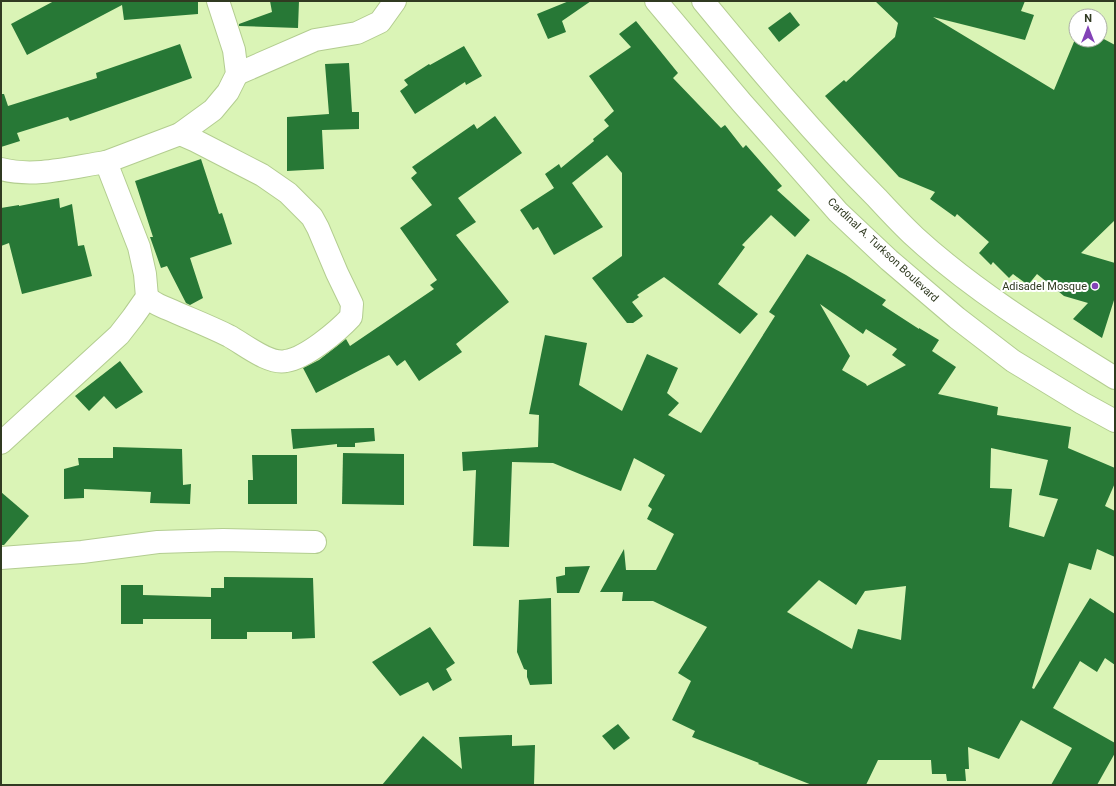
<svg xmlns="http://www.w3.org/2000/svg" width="1116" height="786" font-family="Roboto,sans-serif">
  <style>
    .building { fill: #277836; fill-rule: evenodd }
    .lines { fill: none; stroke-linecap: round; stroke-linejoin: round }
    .minor-casing { stroke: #b3cd90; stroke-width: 24 }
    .tertiary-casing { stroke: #b3cd90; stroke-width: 24 }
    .minor { stroke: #fff; stroke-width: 22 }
    .tertiary { stroke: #fff; stroke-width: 22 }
    .poi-dot { fill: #8342b7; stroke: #fff; stroke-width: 1.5 }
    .labels { text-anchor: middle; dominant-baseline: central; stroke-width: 4; stroke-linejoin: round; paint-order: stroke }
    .street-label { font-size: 11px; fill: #303a21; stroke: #fff }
    .poi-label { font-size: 11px; fill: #303a21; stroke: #fff; text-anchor: end }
  </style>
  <rect width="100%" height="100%" fill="#daf4b6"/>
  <!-- building -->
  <g class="building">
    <path d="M54,1H198V14L124,20L122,5L27,55L11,24Z"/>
    <path d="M270,1H299L298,28L239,26V24L272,12Z"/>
    <path d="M569,1H591L562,21L566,32L548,39L537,14Z"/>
    <path d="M875,1H1025L1021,11L1034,15L1025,40L933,17L1054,90L1076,37V40H1100V37L1115,45V220L1081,253L1115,263V297L1102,338L1073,319L1088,303L1064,296L1037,274L1028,285L1013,274L1009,278L993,262L991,265L979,253L989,242L957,214L955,217L930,199L935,192L899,177L825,96L844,80L846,82L895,37L898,23Z"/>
    <path d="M790,12L800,25L779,42L768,28Z"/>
    <path d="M636,21L678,73L673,78L721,128L725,125L743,148L746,145L782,186L777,190L810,220L795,237L771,215L742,245L745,247L718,284L758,314L740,334L664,277L637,295L639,297L632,302L643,316L633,323H627L592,278L622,256V173L607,155L572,183L603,227L554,255L538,227L533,230L520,210L554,188L545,174L559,164L561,168L594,141L593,139L609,126L604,120L614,111L589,76L631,47L619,34Z"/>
    <path d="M180,44L192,78L79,118L70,121L68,117L17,133L20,141L1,147V94H4L8,106L97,78L96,73Z"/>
    <path d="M464,46L482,76L466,85L465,82L415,114L400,91L408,85L404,80L429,64L430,65Z"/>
    <path d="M349,63L352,112H359V129L322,130L324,169L287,171V117L329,114L325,64Z"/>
    <path d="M495,116L522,153L458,198L476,222L456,235L509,302L456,344L462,352L419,381L405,360L397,366L389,355L316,393L303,368L319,360L346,339L350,346L434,289L430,285L437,280L400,228L432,205L411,178L417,173L412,167L474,124L477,129Z"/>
    <path d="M201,159L219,214L222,213L232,244L190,258L203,298L190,305L186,303L167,266L161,268L150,237H153L135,181Z"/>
    <path d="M59,198L60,208L72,204L78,246L84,245L92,276L22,294L9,243L1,246V208L19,205V206Z"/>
    <path d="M807,254L846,275L886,300L882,305L919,329V328L939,340L932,351L956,367L938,394L998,407L997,415L1071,427L1068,448L1115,468V483L1105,506L1115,511V557L1097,549L1091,570L1069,563L1032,688L1034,689L1090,598L1115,614V665L1105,658L1097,672L1080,661L1053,708L1115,743V753L1097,785H1051L1072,748L1021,720L999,759L968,747L969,769H965L966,781H947L946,774H932L931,760H878L866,785H812L758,764L759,763L692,737L695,731L672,720L691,681L678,673L707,627L653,601H622L623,592H600L624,549L626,570H656L674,534L647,519L652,509L648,506L665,475L634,458L621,491L553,463L512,462L509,547L473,546L476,470L463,471L462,452L538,447L539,415L529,414L545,335L587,343L579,385L622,411L647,354L678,368L667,393L679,403L668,415L701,433L775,316L769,312ZM820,304L863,334L866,329L897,349L892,355L906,365L867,386L866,384L842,370L850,356ZM991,448L1048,460L1039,495L1058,499L1044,537L1009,527L1012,489L990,488ZM819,580L856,605L865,591L906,586L901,640L858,629L852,649L787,612Z"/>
    <path d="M120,361L143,392L116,409L104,396L89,411L75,396Z"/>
    <path d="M374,428L375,441L355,443V447H337V444L293,449L291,429Z"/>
    <path d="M113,447L182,449L183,485L191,484L190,504L150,503L151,492L84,489V498L64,499V469L79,465L78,458H113Z"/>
    <path d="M343,453L404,454V505L342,504Z"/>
    <path d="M252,455H297V504H248V480H253Z"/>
    <path d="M1,492L29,516L4,545H1Z"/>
    <path d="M590,566L579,593H557L556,577L565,575V567Z"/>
    <path d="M224,577L313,578L315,638L292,639V632H247V639H211V619H143V624H121V585H143V595L211,597V588H224Z"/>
    <path d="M551,598L552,684L530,685L527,677V670L524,669L517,652L519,600Z"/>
    <path d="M430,627L455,663L446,669L452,680L433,691L428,682L400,696L372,662Z"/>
    <path d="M618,724L630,738L614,750L602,736Z"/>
    <path d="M512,735V746L535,745L534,785H382L423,736L462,769L459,737Z"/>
  </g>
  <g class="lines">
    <!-- minor casing -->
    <g class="minor-casing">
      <g id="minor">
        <path d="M237,74L315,40L357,33L380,22L395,1"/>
        <path d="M1,169C35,178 72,167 106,162"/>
        <path d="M147,297C154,304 159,305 168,309C188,318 209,326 229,336C244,344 269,365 286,361C306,358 338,331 351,317L352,304L337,273L318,228L312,217L288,193L262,175L196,141L180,134"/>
        <path d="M1,443L119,335L133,317L147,297L145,274L139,247L106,162L180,134L213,110L228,92L237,74L234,50L218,1"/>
        <path d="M1,558L82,552L158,542L223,540L315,542"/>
      </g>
    </g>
    <!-- tertiary casing -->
    <g class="tertiary-casing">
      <g id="tertiary">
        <path d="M656,1L742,103L838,212L889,260L957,318L1013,361L1082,403L1115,421"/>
        <path d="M703,1C759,69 815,136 877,198C889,211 902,225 915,237C975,292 1046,335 1115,378"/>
      </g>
    </g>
    <!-- minor -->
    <use href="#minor" class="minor"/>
    <!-- tertiary -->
    <use href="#tertiary" class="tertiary"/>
  </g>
  <!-- markers -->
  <circle class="poi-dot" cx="1095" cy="286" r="4"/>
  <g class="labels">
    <!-- street labels -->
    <g class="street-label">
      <text transform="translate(883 250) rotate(43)">Cardinal A. Turkson Boulevard</text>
    </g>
    <!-- poi labels -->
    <g class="poi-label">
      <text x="1087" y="286">Adisadel Mosque</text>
    </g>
  </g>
  <!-- border -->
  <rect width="1116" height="786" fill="none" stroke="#303a21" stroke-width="4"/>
  <!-- north arrow -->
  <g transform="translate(1088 28)"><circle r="19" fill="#ffffff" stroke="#acb0a6"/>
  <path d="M0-3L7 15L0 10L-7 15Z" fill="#8342b7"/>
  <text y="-6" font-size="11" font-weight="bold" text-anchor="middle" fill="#303a21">N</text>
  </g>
</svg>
